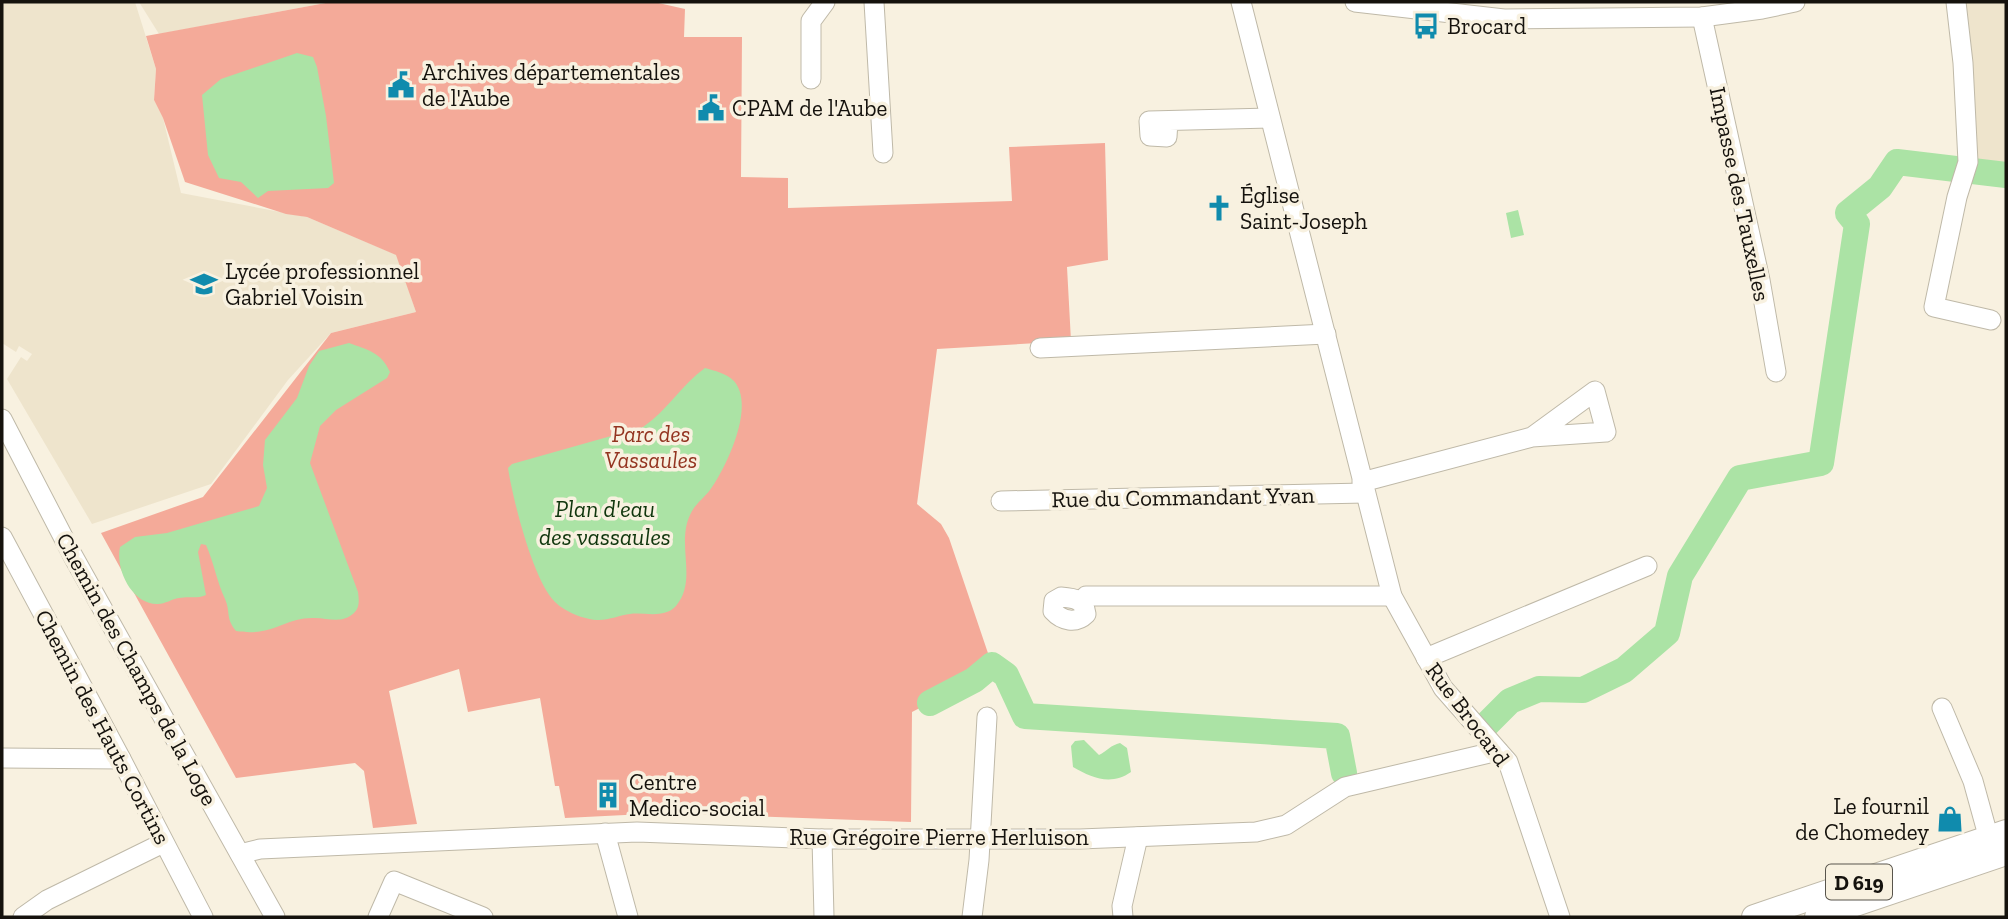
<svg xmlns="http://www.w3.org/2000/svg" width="2008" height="919" font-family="'Zilla Slab',serif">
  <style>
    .built { fill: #eee4cc }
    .green { fill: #f4aa99 }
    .water { fill: #abe3a5 }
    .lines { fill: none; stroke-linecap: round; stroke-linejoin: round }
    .river { stroke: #abe3a5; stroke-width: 26 }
    .minor-casing { stroke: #bfb9a8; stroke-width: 21 }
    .major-casing { stroke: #bfb9a8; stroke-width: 26 }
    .minor { stroke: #fff; stroke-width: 19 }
    .major { stroke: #fff; stroke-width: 24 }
    .labels { text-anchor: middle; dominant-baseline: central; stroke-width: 7; stroke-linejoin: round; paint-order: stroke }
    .shield { fill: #f8f1e0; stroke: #59554c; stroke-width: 2 }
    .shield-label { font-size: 21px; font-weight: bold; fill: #15120d }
    .poi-label { font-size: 23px; fill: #15120d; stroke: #f8f1e0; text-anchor: start }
    .street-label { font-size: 23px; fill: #15120d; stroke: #f8f1e0 }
    .park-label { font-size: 23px; font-style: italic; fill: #933420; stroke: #f8f1e0 }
    .water-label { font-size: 24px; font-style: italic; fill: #10360d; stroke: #f8f1e0 }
  </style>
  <rect width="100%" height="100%" fill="#f8f1e0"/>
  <!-- built -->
  <g class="built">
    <path d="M2,2H135L156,69L154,100L163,118L181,193L307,217L397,255L416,312L331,333L288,380L211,484L92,524L7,379L21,357L27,361L32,354L19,346L16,352L2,343Z"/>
    <path d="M139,2H331L159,34Z"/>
    <path d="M1964,2H2006V172L1978,167Z"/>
  </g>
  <!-- green -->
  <path class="green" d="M331,2H654L685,9L684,37H742L741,177L788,178V208L1012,201L1009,147L1105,143L1108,260L1067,267L1071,341L937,349L917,504L941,524L949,538L992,665L974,680L912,712L911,822L665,813L565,818L559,786H555L540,698L468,712L459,669L389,691L417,824L373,828L364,771L355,763L236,778L101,533L203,497L331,333L416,312L396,255L307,217L286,214L185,182L163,118L154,100L156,69L146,36Z"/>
  <!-- water -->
  <g class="water">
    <path d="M297,53L313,57L317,67L326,116L334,183L328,188L268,191L258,198L241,182L219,178L208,155L202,95L221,79Z"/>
    <path d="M1518,210L1524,235L1511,238L1506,213Z"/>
    <path d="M349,343C368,350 381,352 390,372L387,378L336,410L320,426L310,463L358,592C359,600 360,607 354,613C341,625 327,617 312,618C284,618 273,637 236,631C225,617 231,613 225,599C217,582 214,563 206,545L201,544L198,552L206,595C197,599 189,596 179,598C172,599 165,604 158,604C132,605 115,569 120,547L135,537L167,533L259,506L267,488L263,465L265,440L297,398L309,366L319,351Z"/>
    <path d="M705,368C715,371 726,373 734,381C756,406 726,468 710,490C704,498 694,505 690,515C676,545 698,580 676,606C664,619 645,612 630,614C621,615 609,620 599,620C585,620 565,612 555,602C533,580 513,500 508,468L512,464L643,427C667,411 681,385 705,368Z"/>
    <path d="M1084,740L1099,755C1107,751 1111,745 1120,743L1127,748L1131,772C1111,786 1092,778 1073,767L1071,746L1075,741Z"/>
  </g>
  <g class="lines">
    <!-- river -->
    <g class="river">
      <path d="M930,703L974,680L992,665L1006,675L1025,716L1337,736L1344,773"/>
      <path d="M1486,725L1510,701L1539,689L1583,690L1624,670L1667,633L1680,576L1740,478L1821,463L1857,224L1848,213L1880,187L1897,162L2006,175"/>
    </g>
    <!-- minor casing -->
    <g class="minor-casing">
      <g id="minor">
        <path d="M874,2L883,153"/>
        <path d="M1241,2L1392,596L1443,688L1508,762L1560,917"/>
        <path d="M1355,2L1504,19L1702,17L1762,9L1795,2"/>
        <path d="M1956,2L1963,63L1968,162L1957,197L1934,307L1991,320"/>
        <path d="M1702,17L1760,280L1776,372"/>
        <path d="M811,79V21L825,2"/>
        <path d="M1168,121L1167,137L1150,136L1149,121L1270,118"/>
        <path d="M1040,348L1326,334"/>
        <path d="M2,419L73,556L275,917"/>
        <path d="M1362,482L1532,437L1595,391L1606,432L1532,437"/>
        <path d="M1001,501L1365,493"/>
        <path d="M2,537L121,759L203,917"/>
        <path d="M1061,597C1074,598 1084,599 1086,614C1076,624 1062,621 1053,611L1054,601Z"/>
        <path d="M1082,602L1086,596H1392"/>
        <path d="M1426,658L1647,566"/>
        <path d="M1942,708L1973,781L1989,839"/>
        <path d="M2,758L121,759"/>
        <path d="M605,833L628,917"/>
        <path d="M822,839L824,917"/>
        <path d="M240,854L260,849L637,832L822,839H1080L1256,832L1286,825L1345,787L1498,751"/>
        <path d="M23,917L47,900L163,843"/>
        <path d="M378,917L394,881L483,917"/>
        <path d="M972,917L979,860L987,717"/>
        <path d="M1123,917L1122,906L1138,837"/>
      </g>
    </g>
    <!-- major casing -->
    <g class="major-casing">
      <g id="major">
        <path d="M1754,917L2006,832"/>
        <path d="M1817,917L2006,853"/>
      </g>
    </g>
    <!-- minor -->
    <use href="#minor" class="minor"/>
    <!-- major -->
    <use href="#major" class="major"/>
  </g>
  <!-- icons -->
  <defs>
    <g id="bus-bare" transform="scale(2.1)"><path d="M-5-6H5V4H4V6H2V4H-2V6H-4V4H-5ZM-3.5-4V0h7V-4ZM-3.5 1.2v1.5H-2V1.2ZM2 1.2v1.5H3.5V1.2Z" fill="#108bad" stroke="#f8f1e0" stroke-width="2.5" paint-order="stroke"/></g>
    <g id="civic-bare" transform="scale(2.1)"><path d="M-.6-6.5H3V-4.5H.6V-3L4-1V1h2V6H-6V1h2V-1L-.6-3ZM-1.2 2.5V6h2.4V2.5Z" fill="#108bad" stroke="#f8f1e0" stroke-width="2.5" paint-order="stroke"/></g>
    <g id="church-bare" transform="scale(2.1)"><path d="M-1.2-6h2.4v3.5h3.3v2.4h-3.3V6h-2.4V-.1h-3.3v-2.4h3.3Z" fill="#108bad" stroke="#f8f1e0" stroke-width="2.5" paint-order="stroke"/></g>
    <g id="school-bare" transform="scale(2.1)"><path d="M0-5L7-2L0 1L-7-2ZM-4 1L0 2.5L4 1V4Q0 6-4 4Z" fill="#108bad" stroke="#f8f1e0" stroke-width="2.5" paint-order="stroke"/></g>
    <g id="building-bare" transform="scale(2.1)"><path d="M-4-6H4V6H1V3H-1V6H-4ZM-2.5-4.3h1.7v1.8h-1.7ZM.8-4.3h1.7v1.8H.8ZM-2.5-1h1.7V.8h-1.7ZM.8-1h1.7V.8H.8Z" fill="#108bad" stroke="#f8f1e0" stroke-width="2.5" paint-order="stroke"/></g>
    <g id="shop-bare" transform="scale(2.1)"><path d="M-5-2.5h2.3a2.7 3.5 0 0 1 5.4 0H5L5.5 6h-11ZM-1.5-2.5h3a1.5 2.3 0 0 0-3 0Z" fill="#108bad" stroke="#f8f1e0" stroke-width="2.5" paint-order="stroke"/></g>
  </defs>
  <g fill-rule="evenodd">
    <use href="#bus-bare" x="1426" y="26"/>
    <use href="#civic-bare" x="401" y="85"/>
    <use href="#civic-bare" x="711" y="108"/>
    <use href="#church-bare" x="1219" y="208"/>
    <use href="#school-bare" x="204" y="284"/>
    <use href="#building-bare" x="608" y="795"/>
    <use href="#shop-bare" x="1950" y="819"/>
  </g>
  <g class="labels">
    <!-- shield labels -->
    <rect class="shield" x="1826" y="864.5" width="66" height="35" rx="5"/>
    <g class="shield-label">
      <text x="1859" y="882">D 619</text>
    </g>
    <!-- poi labels -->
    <g class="poi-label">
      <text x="1447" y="26">Brocard</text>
      <text x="422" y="72">Archives départementales<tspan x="422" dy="26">de l'Aube</tspan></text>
      <text x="732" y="108">CPAM de l'Aube</text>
      <text x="1240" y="195">Église<tspan x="1240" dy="26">Saint-Joseph</tspan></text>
      <text x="225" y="271">Lycée professionnel<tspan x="225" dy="26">Gabriel Voisin</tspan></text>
      <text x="629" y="782">Centre<tspan x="629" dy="26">Medico-social</tspan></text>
      <text x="1929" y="806" text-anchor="end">Le fournil<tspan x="1929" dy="26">de Chomedey</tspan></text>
    </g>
    <!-- street labels -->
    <g class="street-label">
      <text transform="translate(1740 194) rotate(78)">Impasse des Tauxelles</text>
      <text transform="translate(1183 497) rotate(-1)">Rue du Commandant Yvan</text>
      <text transform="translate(137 669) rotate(61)">Chemin des Champs de la Loge</text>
      <text transform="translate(1468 714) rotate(53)">Rue Brocard</text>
      <text transform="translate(103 727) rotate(62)">Chemin des Hauts Cortins</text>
      <text x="939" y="837">Rue Grégoire Pierre Herluison</text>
    </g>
    <!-- park labels -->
    <g class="park-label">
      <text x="651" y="434">Parc des<tspan x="651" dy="26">Vassaules</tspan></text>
    </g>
    <!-- water labels -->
    <g class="water-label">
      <text x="605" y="508">Plan d'eau<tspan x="605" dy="28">des vassaules</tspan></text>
    </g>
  </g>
  <!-- border -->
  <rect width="2008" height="919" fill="none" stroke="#15120d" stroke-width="7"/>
</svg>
